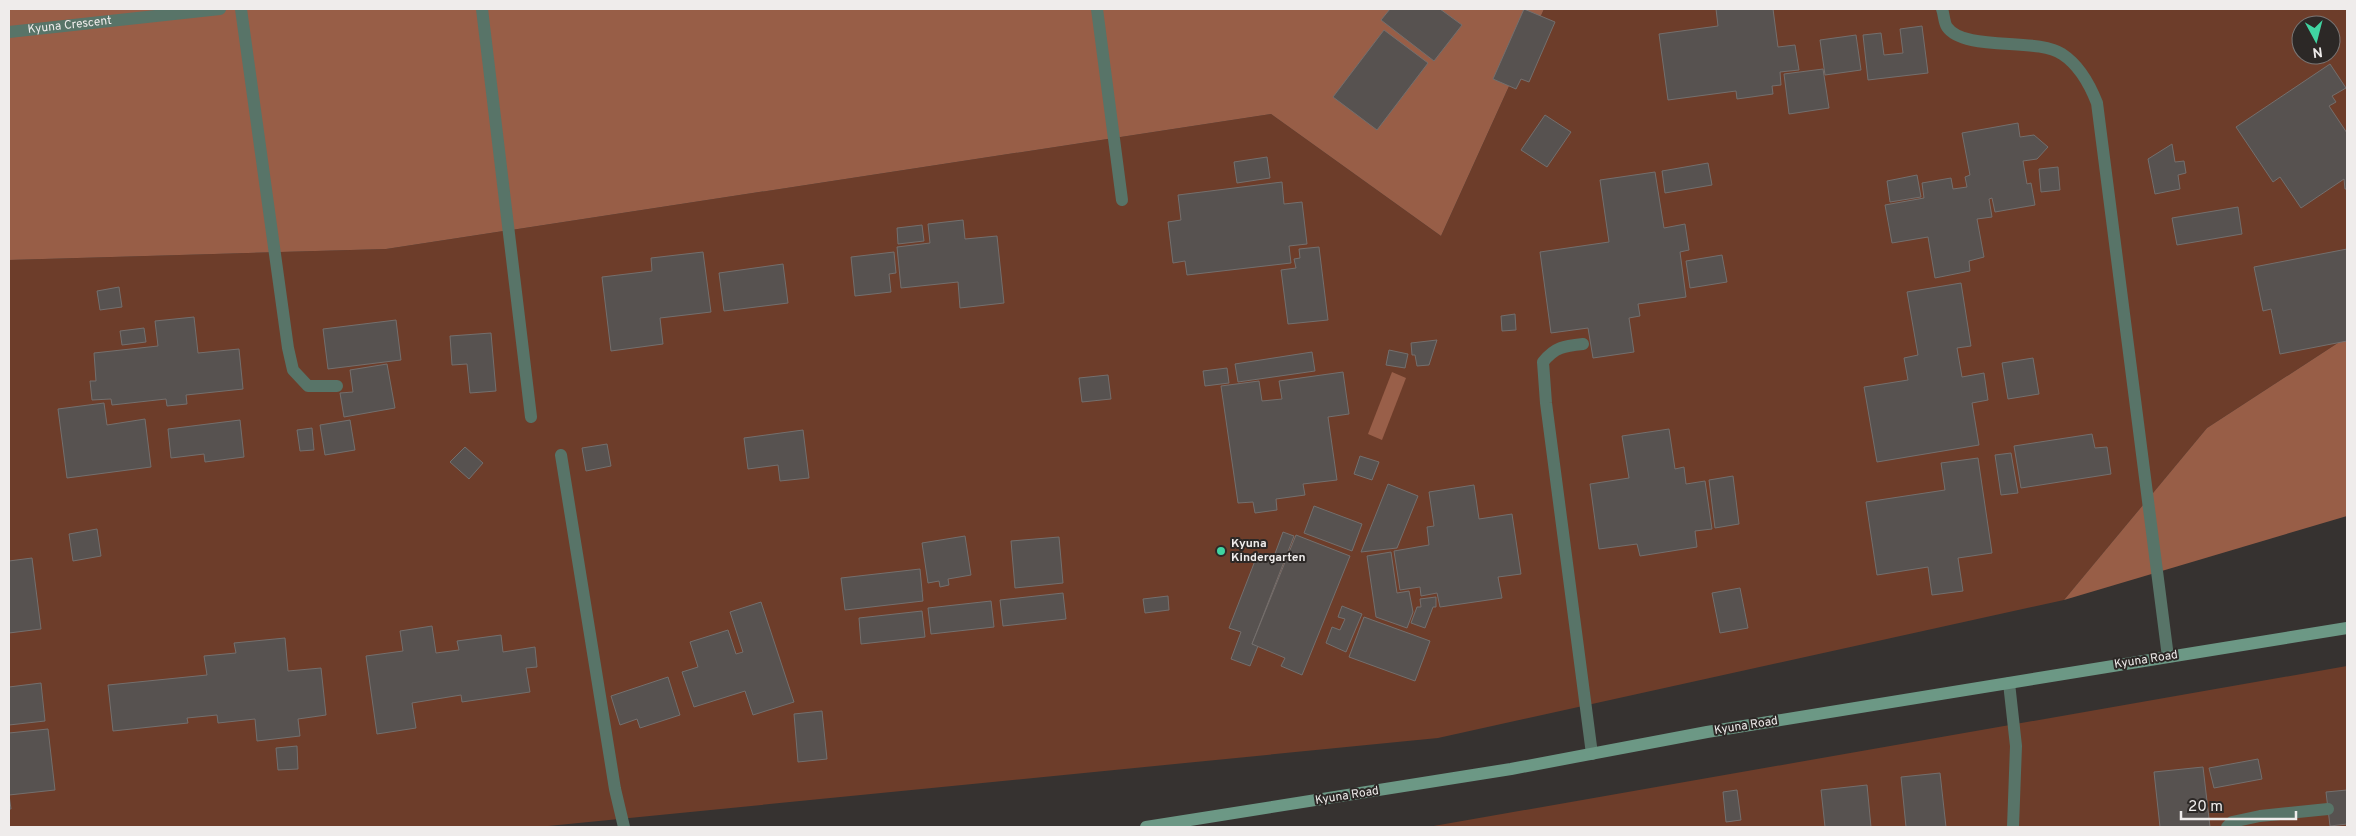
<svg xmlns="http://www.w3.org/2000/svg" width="2356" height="836" font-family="Overpass,sans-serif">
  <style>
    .green { fill: #6d3d2a; fill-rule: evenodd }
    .forest { fill: #985e47 }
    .water { fill: #995f49 }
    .building { fill: #575250; stroke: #746f6d }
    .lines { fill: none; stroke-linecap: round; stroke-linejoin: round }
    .lane { stroke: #587468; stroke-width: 12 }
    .street { stroke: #587468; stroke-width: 12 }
    .secondary { stroke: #6c9885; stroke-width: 12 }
    .poi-dot { fill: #40d4a1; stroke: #2c2826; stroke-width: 2 }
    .labels { text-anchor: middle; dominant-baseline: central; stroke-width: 4; stroke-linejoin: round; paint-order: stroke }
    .street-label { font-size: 12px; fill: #efeceb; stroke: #2c2826 }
    .poi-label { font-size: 12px; font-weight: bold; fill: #efeceb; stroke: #2c2826; text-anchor: start }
  </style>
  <rect width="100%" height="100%" fill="#363230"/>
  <!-- green -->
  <g class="green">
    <path d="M1544,9H2347V337L2207,428L2064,600L1438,738L538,827H9V260L386,249L1271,114L1441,236ZM2301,25H2331V55H2301Z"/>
    <path d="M2347,666V827H1428Z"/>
  </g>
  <!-- forest -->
  <g class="forest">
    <path d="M9,9H1544L1441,236L1271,114L386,249L9,260Z"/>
    <path d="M2347,337V516L2064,600L2207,428Z"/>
  </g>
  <!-- water -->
  <path class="water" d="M1392,372L1406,378L1382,440L1368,434Z"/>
  <!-- building -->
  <g class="building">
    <path d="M1390,9H1440L1462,25L1434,61L1381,20Z"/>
    <path d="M1524,9L1555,22L1529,82L1521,79L1516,89L1493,79Z"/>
    <path d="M1716,9H1773L1778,47L1795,45L1799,70L1780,72L1781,85L1772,86L1773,94L1737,99L1736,91L1668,100L1659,34L1718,26Z"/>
    <path d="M1922,26L1928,73L1868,80L1863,35L1881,33L1884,55L1903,53L1900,29Z"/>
    <path d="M1384,30L1428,63L1377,130L1333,97Z"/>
    <path d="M1856,35L1861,70L1825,75L1820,40Z"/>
    <path d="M2330,64L2346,88L2332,96L2336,102L2329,106L2347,133V189H2345L2344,179L2301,208L2280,177L2273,182L2236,127Z"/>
    <path d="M1823,69L1829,108L1789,114L1784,74Z"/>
    <path d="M1545,115L1571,132L1547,167L1521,150Z"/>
    <path d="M2018,123L2020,137L2034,135L2048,147L2037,159L2023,161L2027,184L2031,183L2035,205L1995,212L1992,198L1989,199L1992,217L1977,219L1984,257L1969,261L1970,271L1935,278L1928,237L1892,243L1885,205L1924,198L1922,183L1951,178L1953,189L1967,187L1965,177L1970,175L1962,133Z"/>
    <path d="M2172,144L2175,162L2184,161L2186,173L2178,175L2180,189L2155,194L2148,159Z"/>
    <path d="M1267,157L1270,178L1237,183L1234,162Z"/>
    <path d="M1708,163L1712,185L1665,193L1662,171Z"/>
    <path d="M2058,167L2060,190L2041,192L2039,169Z"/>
    <path d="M1655,172L1664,228L1685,224L1689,250L1680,252L1686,297L1638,304L1640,316L1629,318L1634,352L1593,358L1588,328L1551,333L1540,252L1609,242L1600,180Z"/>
    <path d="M1917,175L1921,197L1890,202L1887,181Z"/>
    <path d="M1282,182L1284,204L1302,202L1307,244L1289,246L1291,263L1187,275L1185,261L1173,263L1168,222L1181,220L1178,195Z"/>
    <path d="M2238,207L2242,234L2177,245L2172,218Z"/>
    <path d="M963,220L965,239L997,236L1004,303L960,308L958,282L901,288L897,247L930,243L928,224Z"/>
    <path d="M922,225L924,241L898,244L897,228Z"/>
    <path d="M1319,247L1328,320L1288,324L1281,270L1296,268L1294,259L1300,258L1299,249Z"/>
    <path d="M2347,249V341L2280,354L2271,309L2263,311L2254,267Z"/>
    <path d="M703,252L711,312L660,318L663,344L611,351L602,277L652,271L651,258Z"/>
    <path d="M894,252L896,273L889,274L891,292L855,296L851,257Z"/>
    <path d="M1722,255L1727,282L1690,288L1686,261Z"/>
    <path d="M783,264L788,303L724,311L719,273Z"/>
    <path d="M1961,283L1971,346L1957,348L1962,377L1984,373L1988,400L1972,403L1979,445L1877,462L1864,387L1908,380L1904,358L1918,355L1907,292Z"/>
    <path d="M119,287L122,307L100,310L97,291Z"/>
    <path d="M1515,314L1516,330L1502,331L1501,316Z"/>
    <path d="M194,317L198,353L239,349L243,389L186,395L187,404L167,406L166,399L112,405L111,399L92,400L90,381H96L94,353L158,346L155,321Z"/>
    <path d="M396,320L401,360L328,369L323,329Z"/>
    <path d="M144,328L146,342L122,345L120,331Z"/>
    <path d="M491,333L496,391L470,393L467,364L452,365L450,336Z"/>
    <path d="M1437,340L1429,365L1417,366L1415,355H1412L1411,343Z"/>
    <path d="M1389,350L1408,354L1405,368L1386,365Z"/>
    <path d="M1312,352L1315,371L1238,382L1235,364Z"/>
    <path d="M2033,358L2039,394L2008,399L2002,363Z"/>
    <path d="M387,364L395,408L344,417L340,393L353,392L350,370Z"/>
    <path d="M1227,368L1229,383L1205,386L1203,371Z"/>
    <path d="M1343,372L1349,414L1328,417L1337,480L1303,484L1305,495L1276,499L1277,510L1255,513L1253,502L1238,503L1221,386L1259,381L1262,401L1282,399L1279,381Z"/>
    <path d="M1108,375L1111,399L1082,402L1079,378Z"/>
    <path d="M104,403L107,425L145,419L151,467L67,478L58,409Z"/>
    <path d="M240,420L244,457L205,462L204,454L171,458L168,429Z"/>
    <path d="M350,420L355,450L325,455L320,425Z"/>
    <path d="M312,428L314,450L300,451L297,430Z"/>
    <path d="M1669,429L1675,469L1684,467L1686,484L1705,481L1712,529L1695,531L1697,547L1640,556L1637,544L1599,549L1590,484L1629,478L1622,436Z"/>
    <path d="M803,430L809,478L780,481L778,465L748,469L744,438Z"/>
    <path d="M2092,434L2095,448L2107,447L2111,474L2021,488L2014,446Z"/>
    <path d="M607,444L611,466L586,471L582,448Z"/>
    <path d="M465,447L483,463L469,479L450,462Z"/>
    <path d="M2011,453L2018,493L2001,495L1995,455Z"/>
    <path d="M1360,456L1379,462L1372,480L1354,474Z"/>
    <path d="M1978,458L1992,553L1958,558L1963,591L1932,595L1928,567L1877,575L1866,502L1945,490L1941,463Z"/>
    <path d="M1733,476L1739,524L1715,528L1709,480Z"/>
    <path d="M1388,484L1418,496L1397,548L1361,552Z"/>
    <path d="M1474,485L1479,519L1512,514L1521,574L1498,577L1502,598L1440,607L1437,593L1421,596L1420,587L1400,590L1394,551L1429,545L1427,527L1434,526L1429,492Z"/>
    <path d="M1314,506L1362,524L1352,551L1304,533Z"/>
    <path d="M97,529L101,556L73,561L69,534Z"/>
    <path d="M1283,532L1294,536L1252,644L1258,646L1250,666L1231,659L1241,632L1229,628L1258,553L1273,559Z"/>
    <path d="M1296,535L1350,556L1302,675L1281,666L1285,658L1252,644Z"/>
    <path d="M965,536L971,575L948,579L949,585L940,587L939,581L928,583L922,543Z"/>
    <path d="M1059,537L1063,583L1015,588L1011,541Z"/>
    <path d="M1391,552L1397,593L1409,591L1413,612L1407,628L1376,617L1367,556Z"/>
    <path d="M32,558L41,629L9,633V561Z"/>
    <path d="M920,569L923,601L845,610L841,578Z"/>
    <path d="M1740,588L1748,628L1720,633L1712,593Z"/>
    <path d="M1063,593L1066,619L1003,626L1000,600Z"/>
    <path d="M1168,596L1169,610L1145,613L1143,599Z"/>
    <path d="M1436,597V607H1433L1425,628L1411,623L1417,607H1421L1420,599Z"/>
    <path d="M991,601L994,627L931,634L928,608Z"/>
    <path d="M761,602L794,702L753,715L745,691L694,707L682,672L698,667L690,642L728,630L736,654L743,652L730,612Z"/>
    <path d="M1342,606L1362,614L1346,652L1326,643L1332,627L1340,630L1345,619L1338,617Z"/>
    <path d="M922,611L925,637L861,644L859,618Z"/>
    <path d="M1364,617L1430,641L1415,681L1349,657Z"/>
    <path d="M432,626L436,653L459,650L457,641L501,635L503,652L535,647L537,667L526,668L530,692L462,702L461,695L412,703L416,728L377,734L366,656L403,651L400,631Z"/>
    <path d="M285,638L288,671L321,668L326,715L298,719L300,736L257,741L255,719L218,723L217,715L187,718L188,723L113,731L108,685L207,675L204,656L236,653L234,643Z"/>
    <path d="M668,677L680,715L640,728L637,719L620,725L611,696Z"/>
    <path d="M41,683L45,721L9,725V687Z"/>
    <path d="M822,711L827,759L798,762L794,714Z"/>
    <path d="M48,729L55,790L9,795L11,809H9V733Z"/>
    <path d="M297,746L298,769L278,770L276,748Z"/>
    <path d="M2258,759L2262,779L2214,788L2209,768Z"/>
    <path d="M2203,767L2210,827H2160L2154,772Z"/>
    <path d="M1940,773L1946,827H1906L1901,777Z"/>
    <path d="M1867,785L1871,827H1825L1821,790Z"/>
    <path d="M1737,790L1741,820L1726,822L1723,792Z"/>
    <path d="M2347,790V824L2330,826L2326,792Z"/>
  </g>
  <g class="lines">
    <!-- lane -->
    <g class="lane">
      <path d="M241,9L288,348L293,370L308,386H337"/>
      <path d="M1097,9L1122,200"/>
      <path d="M2009,683L2016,746L2013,827"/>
      <path d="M2227,827L2232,822L2260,816L2328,809"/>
    </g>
    <!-- street -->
    <g class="street">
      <path d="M482,9L531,417"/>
      <path d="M1942,9C1944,14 1944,23 1947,27C1964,52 2038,37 2062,54C2079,65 2090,85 2097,103L2168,657"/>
      <path id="s1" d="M9,32L220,9"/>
      <path d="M1583,344C1564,346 1555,347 1543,362L1546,403L1592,754"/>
      <path d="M561,455L615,789L624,827"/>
    </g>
    <!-- secondary -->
    <path class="secondary" d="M1146,827L1511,769L1707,732L2347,628"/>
  </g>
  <!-- markers -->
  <circle class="poi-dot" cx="1221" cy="551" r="5"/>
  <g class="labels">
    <!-- street labels -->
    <g class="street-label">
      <text stroke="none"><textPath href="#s1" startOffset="61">Kyuna Crescent</textPath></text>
      <text transform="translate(2146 660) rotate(-9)">Kyuna Road</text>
      <text transform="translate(1746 726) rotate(-9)">Kyuna Road</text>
      <text transform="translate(1347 796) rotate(-9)">Kyuna Road</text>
    </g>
    <!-- poi labels -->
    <g class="poi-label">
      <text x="1231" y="544">Kyuna<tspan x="1231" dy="14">Kindergarten</tspan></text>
    </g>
  </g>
  <!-- border -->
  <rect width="2356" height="836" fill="none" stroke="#efeceb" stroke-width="20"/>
  <!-- north arrow -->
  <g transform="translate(2316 40) rotate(173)"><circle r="24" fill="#2c2826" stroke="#7a7675"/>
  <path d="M0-4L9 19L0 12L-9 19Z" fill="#40d4a1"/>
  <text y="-8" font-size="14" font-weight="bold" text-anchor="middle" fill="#efeceb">N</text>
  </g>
  <!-- scale -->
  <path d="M2181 811v8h115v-8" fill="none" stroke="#efeceb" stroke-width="2.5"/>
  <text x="2188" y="811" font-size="15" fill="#efeceb" stroke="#2c2826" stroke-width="4" paint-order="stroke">20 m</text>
</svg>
